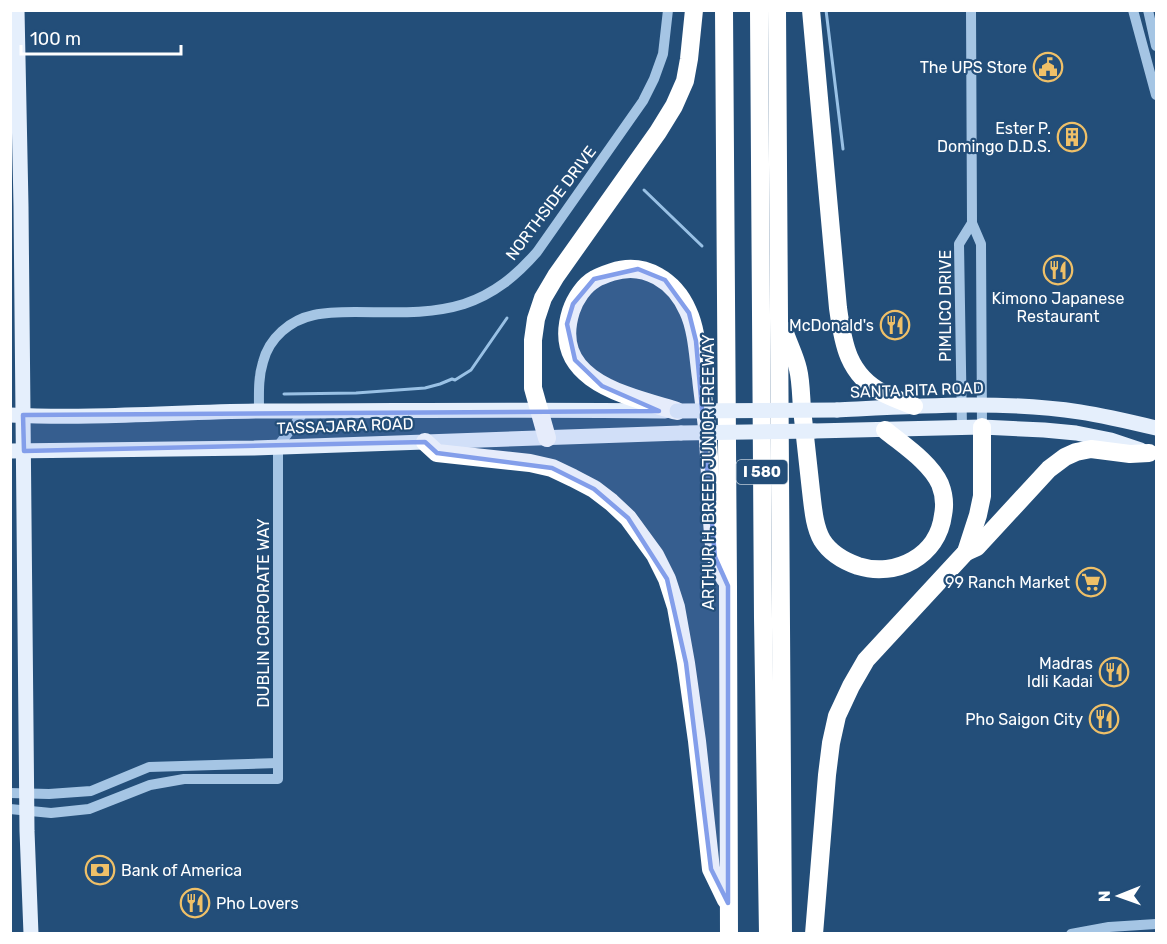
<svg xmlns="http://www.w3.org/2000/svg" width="1167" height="944" font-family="Rubik,sans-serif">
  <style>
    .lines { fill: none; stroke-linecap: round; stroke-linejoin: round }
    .stream { stroke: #99c1e5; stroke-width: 3 }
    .minor { stroke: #a5c5e4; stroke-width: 10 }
    .major { stroke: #e5effc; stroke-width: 15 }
    .highway { stroke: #fff; stroke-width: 18 }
    .major-bridge { stroke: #e5effc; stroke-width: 15 }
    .marked { fill: #839eea; fill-opacity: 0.2; stroke: #839eea; stroke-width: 4.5; stroke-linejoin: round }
    .labels { text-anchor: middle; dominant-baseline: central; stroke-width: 4.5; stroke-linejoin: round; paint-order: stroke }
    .shield { fill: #234e79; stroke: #bdcad7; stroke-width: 1.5 }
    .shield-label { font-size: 15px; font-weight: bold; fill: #fff }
    .poi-label { font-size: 16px; fill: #fff; stroke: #234e79; text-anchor: end }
    .street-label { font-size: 16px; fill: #fff; stroke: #234e79 }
  </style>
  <rect width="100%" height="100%" fill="#234e79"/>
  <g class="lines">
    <!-- stream -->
    <g class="stream">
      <path d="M826,10L843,149"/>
      <path d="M644,190L702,246"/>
      <path d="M284,394L356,393L425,388L440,384L452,379L455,380L471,370L507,318"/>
    </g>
    <!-- minor -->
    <g class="minor">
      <path d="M971,10L972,223L981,244L982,427"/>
      <path d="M1133,10L1156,95"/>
      <path d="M1148,10L1156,46"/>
      <path d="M259,411C259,394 258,378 263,362C269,338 290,320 314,315C327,312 341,312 355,312C390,312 429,315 464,304C494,294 516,276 537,252L643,101L654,79L663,54L668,10"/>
      <path d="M962,428L959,244L972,223"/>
      <path d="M10,793L49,794L91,791L149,767L278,763"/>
      <path d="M10,809L51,813L89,809L150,785L184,779H278V446L304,412"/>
      <path d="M1071,934L1109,927L1156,924"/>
    </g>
    <!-- major -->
    <g class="major">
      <path d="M17,10L21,206L27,831L31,934"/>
      <path d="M837,410C916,406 1002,400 1080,412C1106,416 1131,422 1156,428"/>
      <path d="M10,415C94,419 177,412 260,411C395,411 530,409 665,411"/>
      <path d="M814,431L982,427L1044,430L1076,433L1111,440L1141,450"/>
      <path d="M10,451L254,448L681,433"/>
    </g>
    <!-- highway -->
    <g class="highway">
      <path d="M724,10L728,586L729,934"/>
      <path d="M759,10L763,618L768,934"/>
      <path d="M777,10L783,934"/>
      <path d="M811,10L838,308C843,344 848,375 883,393C893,398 904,402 914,406"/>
      <path d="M784,330C788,343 795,356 798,369C801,381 801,396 802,409C805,437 808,464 811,491C813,507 814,526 822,540C830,553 844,561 858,566C896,578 938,556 943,515C945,505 944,494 940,484C930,462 903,445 885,430"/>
      <path d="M677,411C628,396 549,381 571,311C575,299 584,285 595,279C600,276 606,274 612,272C645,261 675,281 688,311C697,330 698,357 701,378C703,399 707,420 708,441C711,478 710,516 715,554C716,562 721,571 725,579"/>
      <path d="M547,438L533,388V340L536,319L543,298L556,276L658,132L674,106L685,81L689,59L694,10"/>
      <path d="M425,442L437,453L530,463L552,468L573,478L594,489L611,502L628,518L655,555L667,579L676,607L686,663L697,741L711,869L726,900"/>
      <path d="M966,552L977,547L1049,469L1065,457L1076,452L1091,449L1130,454L1149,453"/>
      <path d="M814,934L827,775L831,743L837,716L851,686L866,660L966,552L978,515L982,496V427"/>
    </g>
    <!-- major-bridge -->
    <g class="major-bridge">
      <path d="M677,411L837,410"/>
      <path d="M681,433L814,431"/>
    </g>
  </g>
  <!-- marked area -->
  <path class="marked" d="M638,269L665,280L689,313L696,341L715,557L728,586V903L711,869L686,663L667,579L628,518L594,489L552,468L437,453L425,442L24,451L23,415L659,411L602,386L575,360L567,324L573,304L594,279Z"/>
  <!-- icons -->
  <defs>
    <g id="civic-ring" transform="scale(1.5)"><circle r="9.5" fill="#234e79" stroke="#efc068" stroke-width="1.5"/><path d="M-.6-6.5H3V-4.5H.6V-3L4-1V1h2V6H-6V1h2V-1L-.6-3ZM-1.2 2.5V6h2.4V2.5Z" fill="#efc068"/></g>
    <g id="building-ring" transform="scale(1.5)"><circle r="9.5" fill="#234e79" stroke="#efc068" stroke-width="1.5"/><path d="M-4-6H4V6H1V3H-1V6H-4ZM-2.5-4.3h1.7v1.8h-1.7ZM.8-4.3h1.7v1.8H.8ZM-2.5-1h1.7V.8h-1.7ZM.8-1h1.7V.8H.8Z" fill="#efc068"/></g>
    <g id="restaurant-ring" transform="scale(1.5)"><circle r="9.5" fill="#234e79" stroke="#efc068" stroke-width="1.5"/><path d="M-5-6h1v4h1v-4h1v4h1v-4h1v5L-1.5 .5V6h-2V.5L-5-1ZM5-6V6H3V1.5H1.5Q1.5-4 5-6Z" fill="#efc068"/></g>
    <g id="supermarket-ring" transform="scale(1.5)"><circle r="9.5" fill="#234e79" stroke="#efc068" stroke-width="1.5"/><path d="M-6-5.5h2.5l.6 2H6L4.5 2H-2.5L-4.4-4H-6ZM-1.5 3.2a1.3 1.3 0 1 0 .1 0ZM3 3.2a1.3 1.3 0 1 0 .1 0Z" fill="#efc068"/></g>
    <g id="bank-ring" transform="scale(1.5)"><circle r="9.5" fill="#234e79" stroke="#efc068" stroke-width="1.5"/><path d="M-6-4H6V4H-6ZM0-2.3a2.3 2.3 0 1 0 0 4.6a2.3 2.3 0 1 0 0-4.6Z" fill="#efc068"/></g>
  </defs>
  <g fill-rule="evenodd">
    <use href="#civic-ring" x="1048" y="67"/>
    <use href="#building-ring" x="1072" y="137"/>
    <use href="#restaurant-ring" x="1058" y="270"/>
    <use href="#restaurant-ring" x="895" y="325"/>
    <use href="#supermarket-ring" x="1091" y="582"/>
    <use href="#restaurant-ring" x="1114" y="672"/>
    <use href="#restaurant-ring" x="1104" y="719"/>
    <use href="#bank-ring" x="100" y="870"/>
    <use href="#restaurant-ring" x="195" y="903"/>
  </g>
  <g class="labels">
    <!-- shield labels -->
    <rect class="shield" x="736.5" y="460" width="51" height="24" rx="4.5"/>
    <g class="shield-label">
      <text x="762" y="472">I 580</text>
    </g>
    <!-- poi labels -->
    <g class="poi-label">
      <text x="1027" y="67">The UPS Store</text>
      <text x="1051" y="128">Ester P.<tspan x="1051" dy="18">Domingo D.D.S.</tspan></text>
      <text x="1058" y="298" text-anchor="middle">Kimono Japanese<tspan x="1058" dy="18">Restaurant</tspan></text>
      <text x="874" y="325">McDonald's</text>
      <text x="1070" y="582">99 Ranch Market</text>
      <text x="1093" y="663">Madras<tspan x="1093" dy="18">Idli Kadai</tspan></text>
      <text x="1083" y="719">Pho Saigon City</text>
      <text x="121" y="870" text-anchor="start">Bank of America</text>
      <text x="216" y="903" text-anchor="start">Pho Lovers</text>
    </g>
    <!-- street labels -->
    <g class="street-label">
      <text transform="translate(551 203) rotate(-53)">NORTHSIDE DRIVE</text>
      <text transform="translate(945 306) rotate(-90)">PIMLICO DRIVE</text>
      <text transform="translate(917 390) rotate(-2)">SANTA RITA ROAD</text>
      <text transform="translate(345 426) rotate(-2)">TASSAJARA ROAD</text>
      <text transform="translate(708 472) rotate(-90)">ARTHUR H. BREED JUNIOR FREEWAY</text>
      <text transform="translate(263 613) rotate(-90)">DUBLIN CORPORATE WAY</text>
    </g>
  </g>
  <!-- border -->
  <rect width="1167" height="944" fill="none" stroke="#ffffff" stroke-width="24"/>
  <!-- north arrow -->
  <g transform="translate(1119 896) rotate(269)" stroke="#234e79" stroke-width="4.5" paint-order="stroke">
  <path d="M0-4.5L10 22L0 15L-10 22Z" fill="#ffffff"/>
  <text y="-9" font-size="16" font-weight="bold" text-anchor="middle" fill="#ffffff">N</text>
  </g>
  <!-- scale -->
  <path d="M21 45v9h160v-9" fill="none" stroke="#ffffff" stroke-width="3"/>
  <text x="30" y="45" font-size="18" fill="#ffffff" stroke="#234e79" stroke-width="4.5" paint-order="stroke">100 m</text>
</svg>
